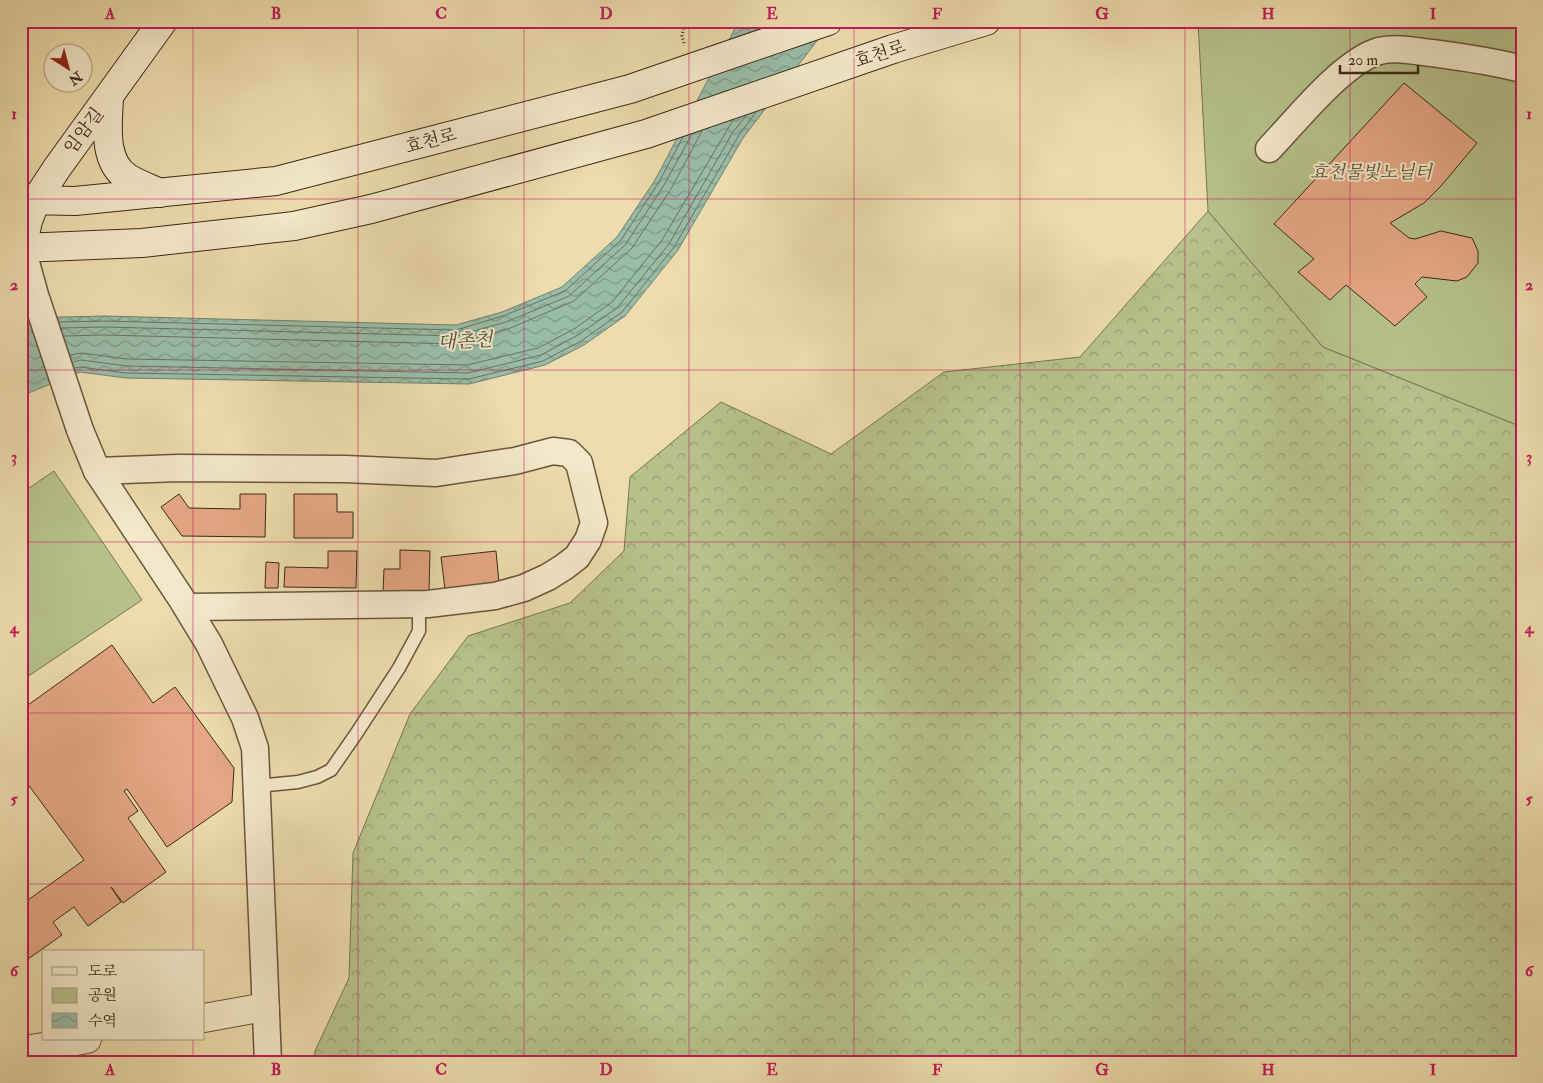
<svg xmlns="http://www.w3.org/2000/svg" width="1543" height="1083" font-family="'IM FELL Double Pica','Noto Serif KR',serif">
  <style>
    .forest { fill: url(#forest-crowns); stroke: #797551 }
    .green { fill: #b6c18b; stroke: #797551 }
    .water { fill: url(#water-waves); stroke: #74816e }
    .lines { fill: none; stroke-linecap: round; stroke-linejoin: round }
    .shore { stroke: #6a7260; stroke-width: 1 }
    .building { fill: #e5a785; stroke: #3c2917 }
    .service-casing { stroke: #68563c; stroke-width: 15 }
    .minor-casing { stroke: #68563c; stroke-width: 29 }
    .tertiary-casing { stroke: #68563c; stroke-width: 30 }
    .secondary-casing { stroke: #3c2917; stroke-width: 30 }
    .path { stroke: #3c2917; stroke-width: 3; stroke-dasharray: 1 2.5; stroke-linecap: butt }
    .service { stroke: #f3e8ca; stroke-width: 12 }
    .minor { stroke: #f3e8ca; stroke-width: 26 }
    .tertiary { stroke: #f3e8ca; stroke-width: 28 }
    .secondary { stroke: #f3e8ca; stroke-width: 28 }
    .grid { fill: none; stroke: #c2185b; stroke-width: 1; stroke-opacity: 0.55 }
    .labels { text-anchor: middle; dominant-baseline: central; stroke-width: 4; stroke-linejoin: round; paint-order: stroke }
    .street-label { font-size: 18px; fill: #3c2917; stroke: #f3e8ca }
    .park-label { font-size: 18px; font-style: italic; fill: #5a4f34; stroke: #f3e8ca }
    .water-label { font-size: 19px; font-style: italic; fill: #534e3b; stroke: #f3e8ca }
    .neatline { fill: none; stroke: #c2185b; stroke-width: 2 }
    .grid-label { font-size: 16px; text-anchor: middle; font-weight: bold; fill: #c2185b }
  </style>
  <defs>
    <pattern id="forest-crowns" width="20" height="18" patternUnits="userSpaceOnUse" patternTransform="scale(1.25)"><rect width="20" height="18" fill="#b6c18b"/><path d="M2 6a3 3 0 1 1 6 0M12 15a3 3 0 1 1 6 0" fill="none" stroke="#959d71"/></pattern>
    <pattern id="water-waves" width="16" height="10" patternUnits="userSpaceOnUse" patternTransform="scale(1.25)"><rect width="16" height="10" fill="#99bca8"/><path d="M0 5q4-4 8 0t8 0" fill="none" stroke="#7e9988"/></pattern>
  </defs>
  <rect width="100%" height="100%" fill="#eddcad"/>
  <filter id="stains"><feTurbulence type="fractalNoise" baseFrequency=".004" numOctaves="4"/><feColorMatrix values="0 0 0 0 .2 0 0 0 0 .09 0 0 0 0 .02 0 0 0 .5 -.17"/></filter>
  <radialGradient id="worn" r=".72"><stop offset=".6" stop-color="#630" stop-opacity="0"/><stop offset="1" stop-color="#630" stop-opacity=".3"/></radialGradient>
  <!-- forest -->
  <path class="forest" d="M1208,211L1323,347L1522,427V1062H314L315,1051L349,978L353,853L410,714L468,636L570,603L624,551L630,477L721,402L831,454L944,372L1080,357Z"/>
  <!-- green -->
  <g class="green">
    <path d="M1198,21H1514L1522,23V427L1323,347L1208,211Z"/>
    <path d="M54,471L142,600L21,681V477L29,488Z"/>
  </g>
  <!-- water -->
  <path class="water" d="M739,21H832L743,138L678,250L625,316L584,345L545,365L469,384L126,378L80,372L21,396V318L104,316L456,325L502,312L562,287L617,237L655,180Z"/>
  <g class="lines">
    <!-- shore -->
    <g class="shore">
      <path d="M59,322L104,321L456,330L503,316L565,291L621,240L659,182L683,137"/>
      <path d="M61,328L104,327L456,336L506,322L569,296L626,244L664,185L692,134"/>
      <path d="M64,336L104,335L456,344L508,329L574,301L632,248L671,189L702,131"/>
      <path d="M70,355L81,353L127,359L467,365L538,348L574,329L612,302L662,240L733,120"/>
      <path d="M73,362L81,360L127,366L468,373L541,355L578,335L617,308L669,244L733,132L746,116"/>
      <path d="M75,368L80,367L126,373L469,379L543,361L581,341L622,312L674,247L739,135L756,112"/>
    </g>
  </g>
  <!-- building -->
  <g class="building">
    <path d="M1404,83L1477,143L1441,186L1424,203L1390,223L1409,238L1415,239L1441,231L1472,238L1478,251V263L1467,277L1457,281L1422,277L1415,284L1427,297L1395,326L1346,285L1330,300L1298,272L1314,259L1274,224Z"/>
    <path d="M179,494L189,508L240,509V494H266L265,537L182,536L161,507Z"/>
    <path d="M294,494H337V512H353V538H294Z"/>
    <path d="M400,550L430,551L429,591L383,593L384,569H400Z"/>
    <path d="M328,551H357L356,588L284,587L285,567L328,568Z"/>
    <path d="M496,551L499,583L445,589L441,557Z"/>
    <path d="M266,562L279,563L278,588H265Z"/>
    <path d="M112,645L153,703L175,687L234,768L232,802L167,847L127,789L124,791L138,811L128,818L166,872L123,903L111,887L121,902L88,926L74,907L53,922L62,935L21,964V905L84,860L21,775V710Z"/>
  </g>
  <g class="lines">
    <!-- service casing -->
    <g class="service-casing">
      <path id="service" d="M257,786L298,782L317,777L331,770L356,734L399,668L419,631V604"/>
    </g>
    <!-- minor casing -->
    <g class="minor-casing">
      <g id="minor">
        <path d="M1269,149C1296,121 1342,62 1379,51C1396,47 1415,51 1432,53C1462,57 1492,61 1522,69"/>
        <path d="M22,248L35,295L80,430L97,471L181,598L209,644L245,718L255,748L268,1062"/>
        <path d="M97,471L178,468L345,469L436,473L515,461L553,451L569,453L579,463L594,523L588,540L577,557L564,567L548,577L524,588L495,596L428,604L187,607"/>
      </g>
    </g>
    <!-- tertiary casing -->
    <g class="tertiary-casing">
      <g id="tertiary">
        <path d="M204,1018L265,1007"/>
        <path d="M21,1051L87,1039"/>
      </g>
    </g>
    <!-- secondary casing -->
    <g class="secondary-casing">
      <g id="secondary">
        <path d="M109,98C108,123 102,162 128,178C138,184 149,188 160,193"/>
        <path d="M21,200L75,201L276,181L630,89L828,21"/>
        <path d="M21,248L142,243L232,233L294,226L371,209L646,134L893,49L986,21"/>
        <path d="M22,248L28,221L36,200L57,168L163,21"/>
      </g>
    </g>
    <!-- path -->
    <path class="path" d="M684,43L682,36L685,21"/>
    <!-- service -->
    <use href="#service" class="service"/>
    <!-- minor -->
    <use href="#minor" class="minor"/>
    <!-- tertiary -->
    <use href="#tertiary" class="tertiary"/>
    <!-- secondary -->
    <use href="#secondary" class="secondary"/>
  </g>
  <!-- grid -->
  <path class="grid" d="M193,21V952M358,21V1062M524,21V1062M689,21V1062M854,21V1062M1020,21V1062M1185,21V1062M1350,21V1062M21,199H1522M21,370H1522M21,542H1522M21,713H1522M21,884H1522M193,1039V1062"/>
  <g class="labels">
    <!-- street labels -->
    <g class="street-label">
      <text transform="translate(880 54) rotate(-18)">효천로</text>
      <text transform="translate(84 131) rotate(-53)">임암길</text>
      <text transform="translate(431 141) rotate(-15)">효천로</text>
    </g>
    <!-- park labels -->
    <g class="park-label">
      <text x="1371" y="172">효천물빛노닐터</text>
    </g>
    <!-- water labels -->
    <g class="water-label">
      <text transform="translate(465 341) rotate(-3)">대촌천</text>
    </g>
  </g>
  <!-- margin -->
  <rect width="1543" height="1083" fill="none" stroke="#eddcad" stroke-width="55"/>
  <!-- legend -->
  <rect x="42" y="950" width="162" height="90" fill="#f3e8ca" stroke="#aa9c82"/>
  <rect x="52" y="967" width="25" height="8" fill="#f3e8ca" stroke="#aa9c82"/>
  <text x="88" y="976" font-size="15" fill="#3c2917">도로</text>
  <rect x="52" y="988" width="25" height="15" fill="#b6c18b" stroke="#aa9c82"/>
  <text x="88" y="1000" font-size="15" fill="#3c2917">공원</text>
  <rect x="52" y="1013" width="25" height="15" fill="url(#water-waves)" stroke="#aa9c82"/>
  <text x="88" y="1026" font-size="15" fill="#3c2917">수역</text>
  <!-- north arrow -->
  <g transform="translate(68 68) rotate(144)"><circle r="24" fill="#f3e8ca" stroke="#aa9c82"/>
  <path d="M0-4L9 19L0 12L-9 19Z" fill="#8f2418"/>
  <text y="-8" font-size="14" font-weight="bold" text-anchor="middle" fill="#3c2917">N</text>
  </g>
  <!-- scale -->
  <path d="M1340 65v8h78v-8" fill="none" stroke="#3c2917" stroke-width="2.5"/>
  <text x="1348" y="65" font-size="15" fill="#3c2917" stroke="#f3e8ca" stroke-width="4" paint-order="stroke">20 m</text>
  <rect x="28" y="28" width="1488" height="1028" class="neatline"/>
  <g class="grid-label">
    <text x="110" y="19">A</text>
    <text x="276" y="19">B</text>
    <text x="441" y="19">C</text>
    <text x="606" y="19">D</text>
    <text x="772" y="19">E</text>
    <text x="937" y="19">F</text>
    <text x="1102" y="19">G</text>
    <text x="1268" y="19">H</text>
    <text x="1433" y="19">I</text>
    <text x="14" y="119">1</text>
    <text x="1529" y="119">1</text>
    <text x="14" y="290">2</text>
    <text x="1529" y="290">2</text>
    <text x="14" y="462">3</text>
    <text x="1529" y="462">3</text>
    <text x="14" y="633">4</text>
    <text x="1529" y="633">4</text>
    <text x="14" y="804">5</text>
    <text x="1529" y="804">5</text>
    <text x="14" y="976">6</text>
    <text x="1529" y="976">6</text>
    <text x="110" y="1075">A</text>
    <text x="276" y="1075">B</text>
    <text x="441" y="1075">C</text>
    <text x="606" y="1075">D</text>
    <text x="772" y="1075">E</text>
    <text x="937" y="1075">F</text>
    <text x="1102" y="1075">G</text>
    <text x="1268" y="1075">H</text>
    <text x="1433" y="1075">I</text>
  </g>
  <rect width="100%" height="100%" filter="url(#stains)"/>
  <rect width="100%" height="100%" fill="url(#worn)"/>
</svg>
